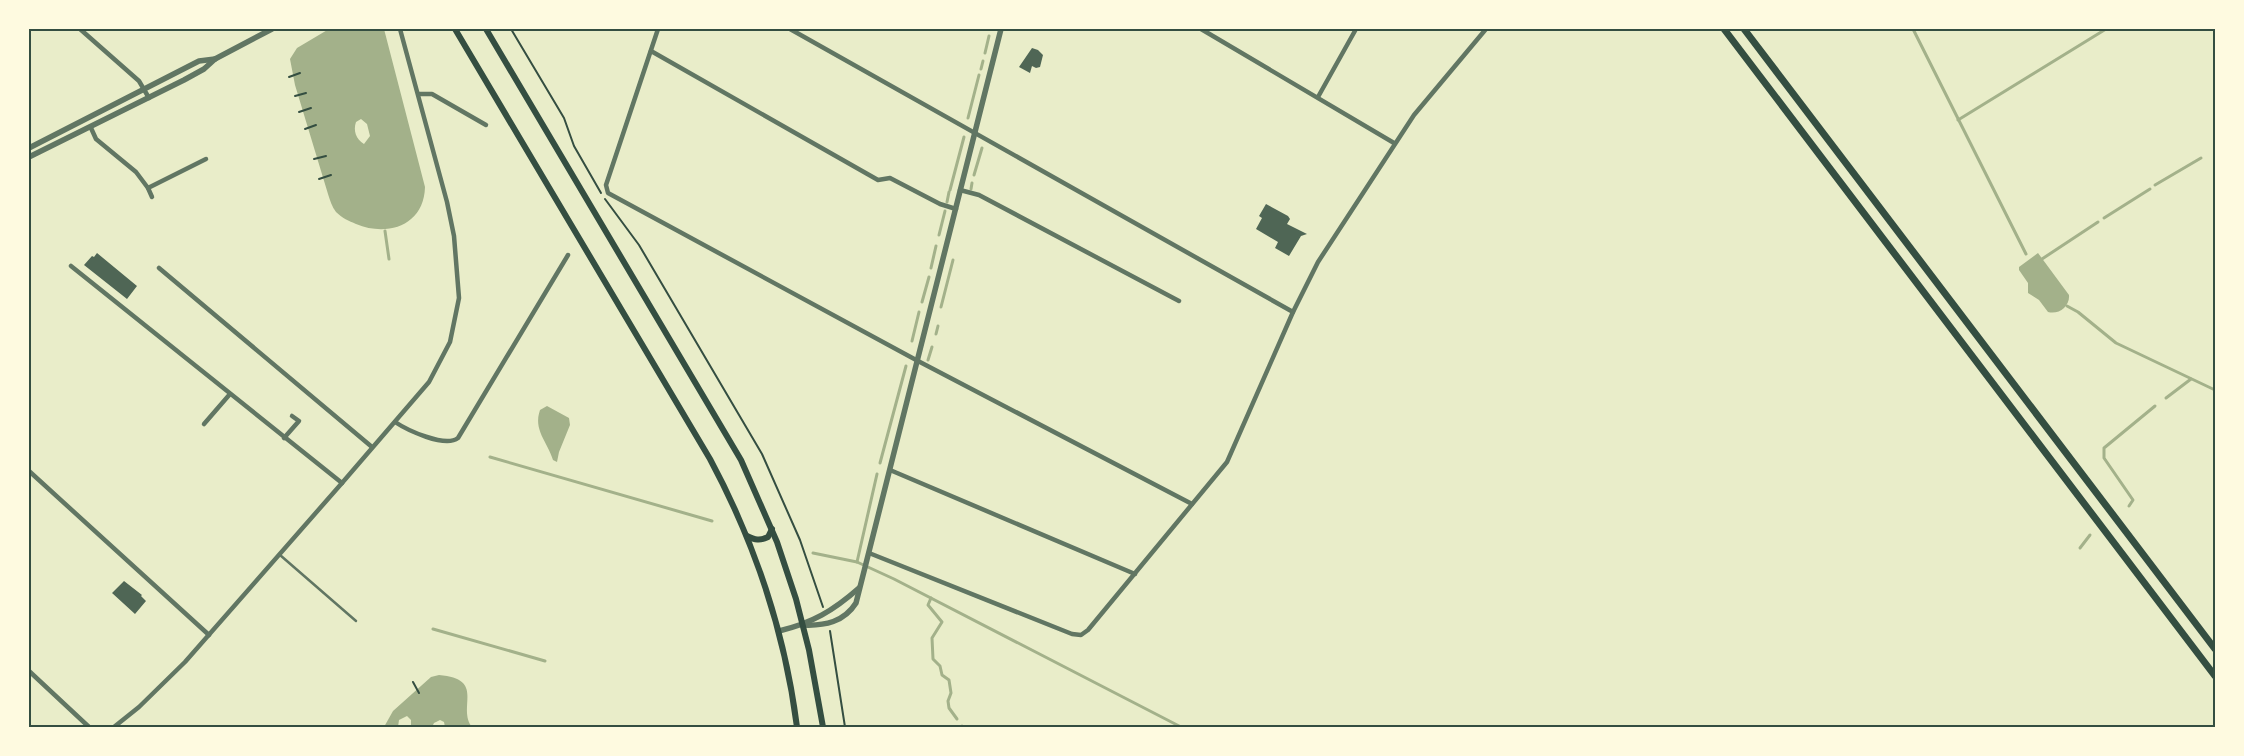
<svg xmlns="http://www.w3.org/2000/svg" width="2244" height="756" font-family="'Fira Sans Condensed',sans-serif">
  <style>
    .water { fill: #a3b18a; fill-rule: evenodd }
    .lines { fill: none; stroke-linecap: round; stroke-linejoin: round }
    .stream { stroke: #a3b18a; stroke-width: 3 }
    .building { fill: #4f6655 }
    .path { stroke: #344e41; stroke-width: 2 }
    .service { stroke: #617663; stroke-width: 2.5 }
    .minor { stroke: #617663; stroke-width: 4.5 }
    .tertiary { stroke: #617663; stroke-width: 5.5 }
    .secondary { stroke: #344e41; stroke-width: 6 }
    .primary { stroke: #344e41; stroke-width: 7 }
    .neatline { fill: none; stroke: #344e41; stroke-width: 2 }
  </style>
  <rect width="100%" height="100%" fill="#e9edc9"/>
  <!-- water -->
  <g class="water">
    <path d="M329,29H384L425,187C424,226 387,237 356,224C349,221 342,218 336,212C332,207 330,200 328,194L295,85L290,59L297,48ZM361,119L367,124L370,136L364,144C356,139 353,131 356,122Z"/>
    <path d="M2038,253L2069,295C2070,306 2059,315 2048,312L2039,300L2028,293V283L2019,270V267Z"/>
    <path d="M547,406L569,418L570,425L559,452L557,462L553,460C547,441 533,430 540,410Z"/>
    <path d="M439,675C486,679 457,707 472,727H445L444,722L440,720L434,723L432,727H411V720L407,716L399,720L398,727H384L393,711L431,677Z"/>
  </g>
  <g class="lines">
    <!-- stream -->
    <g class="stream">
      <path d="M1913,29L2026,254"/>
      <path d="M985,53L989,36"/>
      <path d="M981,69L983,61"/>
      <path d="M968,118L979,75"/>
      <path d="M1958,120L2106,29"/>
      <path d="M974,175L982,148"/>
      <path d="M2155,185L2201,158"/>
      <path d="M971,189L972,183"/>
      <path d="M950,190L964,137"/>
      <path d="M947,202L949,192"/>
      <path d="M2104,218L2150,189"/>
      <path d="M385,231L389,259"/>
      <path d="M939,235L945,211"/>
      <path d="M2042,259L2098,222"/>
      <path d="M931,268L936,246"/>
      <path d="M922,302L929,277"/>
      <path d="M2067,306L2078,312L2116,343L2215,390"/>
      <path d="M941,307L953,260"/>
      <path d="M936,334L938,326"/>
      <path d="M912,341L919,312"/>
      <path d="M928,360L932,347"/>
      <path d="M2166,398L2191,379"/>
      <path d="M490,457L712,521"/>
      <path d="M880,463L906,366"/>
      <path d="M2129,506L2133,500L2104,458V448L2155,406"/>
      <path d="M2080,548L2090,535"/>
      <path d="M813,553L857,562L894,579L1181,727"/>
      <path d="M857,562L877,474"/>
      <path d="M931,598L928,605L942,622L932,638L933,659L940,666L942,675L949,680L951,693L948,701L949,708L957,719"/>
      <path d="M433,629L545,661"/>
      <path d="M962,726V727"/>
    </g>
  </g>
  <!-- building -->
  <g class="building">
    <path d="M1032,48L1038,50L1043,55L1040,67L1036,68L1032,66L1030,73L1019,67Z"/>
    <path d="M1266,204L1288,216L1290,219L1287,224L1307,234L1301,236L1289,256L1275,248L1278,242L1256,229L1262,218L1259,216Z"/>
    <path d="M97,253L137,286L127,299L84,265L92,256L94,257Z"/>
    <path d="M124,581L142,595L141,596L146,601L135,614L112,593Z"/>
  </g>
  <g class="lines">
    <!-- path -->
    <g class="path">
      <path d="M511,29L564,118L574,146L601,193"/>
      <path d="M289,77L300,73"/>
      <path d="M295,96L306,93"/>
      <path d="M299,112L311,108"/>
      <path d="M305,129L316,125"/>
      <path d="M314,159L326,156"/>
      <path d="M319,179L331,175"/>
      <path d="M605,199L639,245L762,454L800,540L823,607"/>
      <path d="M830,631L845,727"/>
      <path d="M413,682L419,693"/>
    </g>
    <!-- service -->
    <path class="service" d="M280,555L356,621"/>
    <!-- minor -->
    <g class="minor">
      <path d="M80,29L139,81L149,98"/>
      <path d="M658,29L606,185L608,193L918,361L1192,504"/>
      <path d="M790,29L1293,312"/>
      <path d="M1201,29L1394,143"/>
      <path d="M651,51L878,180L890,178L940,204L956,209"/>
      <path d="M419,94H432L486,125"/>
      <path d="M1318,97L1356,29"/>
      <path d="M91,128L96,139L136,172L148,188L206,159"/>
      <path d="M148,188L152,197"/>
      <path d="M960,190L979,195L1179,301"/>
      <path d="M71,266L342,483"/>
      <path d="M159,268L372,447"/>
      <path d="M395,422C407,430 445,448 458,438L568,255"/>
      <path d="M204,424L230,394"/>
      <path d="M284,438L299,421L292,416"/>
      <path d="M890,470L1135,574"/>
      <path d="M29,471L209,635"/>
      <path d="M869,553L1072,634L1081,635L1088,630L1227,462L1293,312L1318,262L1414,115L1486,29"/>
      <path d="M29,671L89,727"/>
      <path d="M114,727L139,707L185,662L342,483L429,382L450,342L459,298L454,236L447,202L400,29"/>
    </g>
    <!-- tertiary -->
    <g class="tertiary">
      <path d="M29,148L199,61L215,59"/>
      <path d="M29,157L184,80L204,69L215,59L272,29"/>
      <path d="M803,625C825,626 844,622 856,603L1001,29"/>
      <path d="M779,631C812,623 833,611 859,588"/>
    </g>
    <!-- secondary -->
    <g class="secondary">
      <path d="M455,29L710,459C755,543 785,633 797,727"/>
      <path d="M486,29L741,460L777,542L796,599L809,650L823,727"/>
      <path d="M747,536C755,540 760,541 768,537L772,529"/>
    </g>
    <!-- primary -->
    <g class="primary">
      <path d="M1724,29L2215,676"/>
      <path d="M1744,29L2215,649"/>
    </g>
  </g>
  <!-- border -->
  <rect width="2244" height="756" fill="none" stroke="#fefae0" stroke-width="60"/>
  <rect x="30" y="30" width="2184" height="696" class="neatline"/>
</svg>
